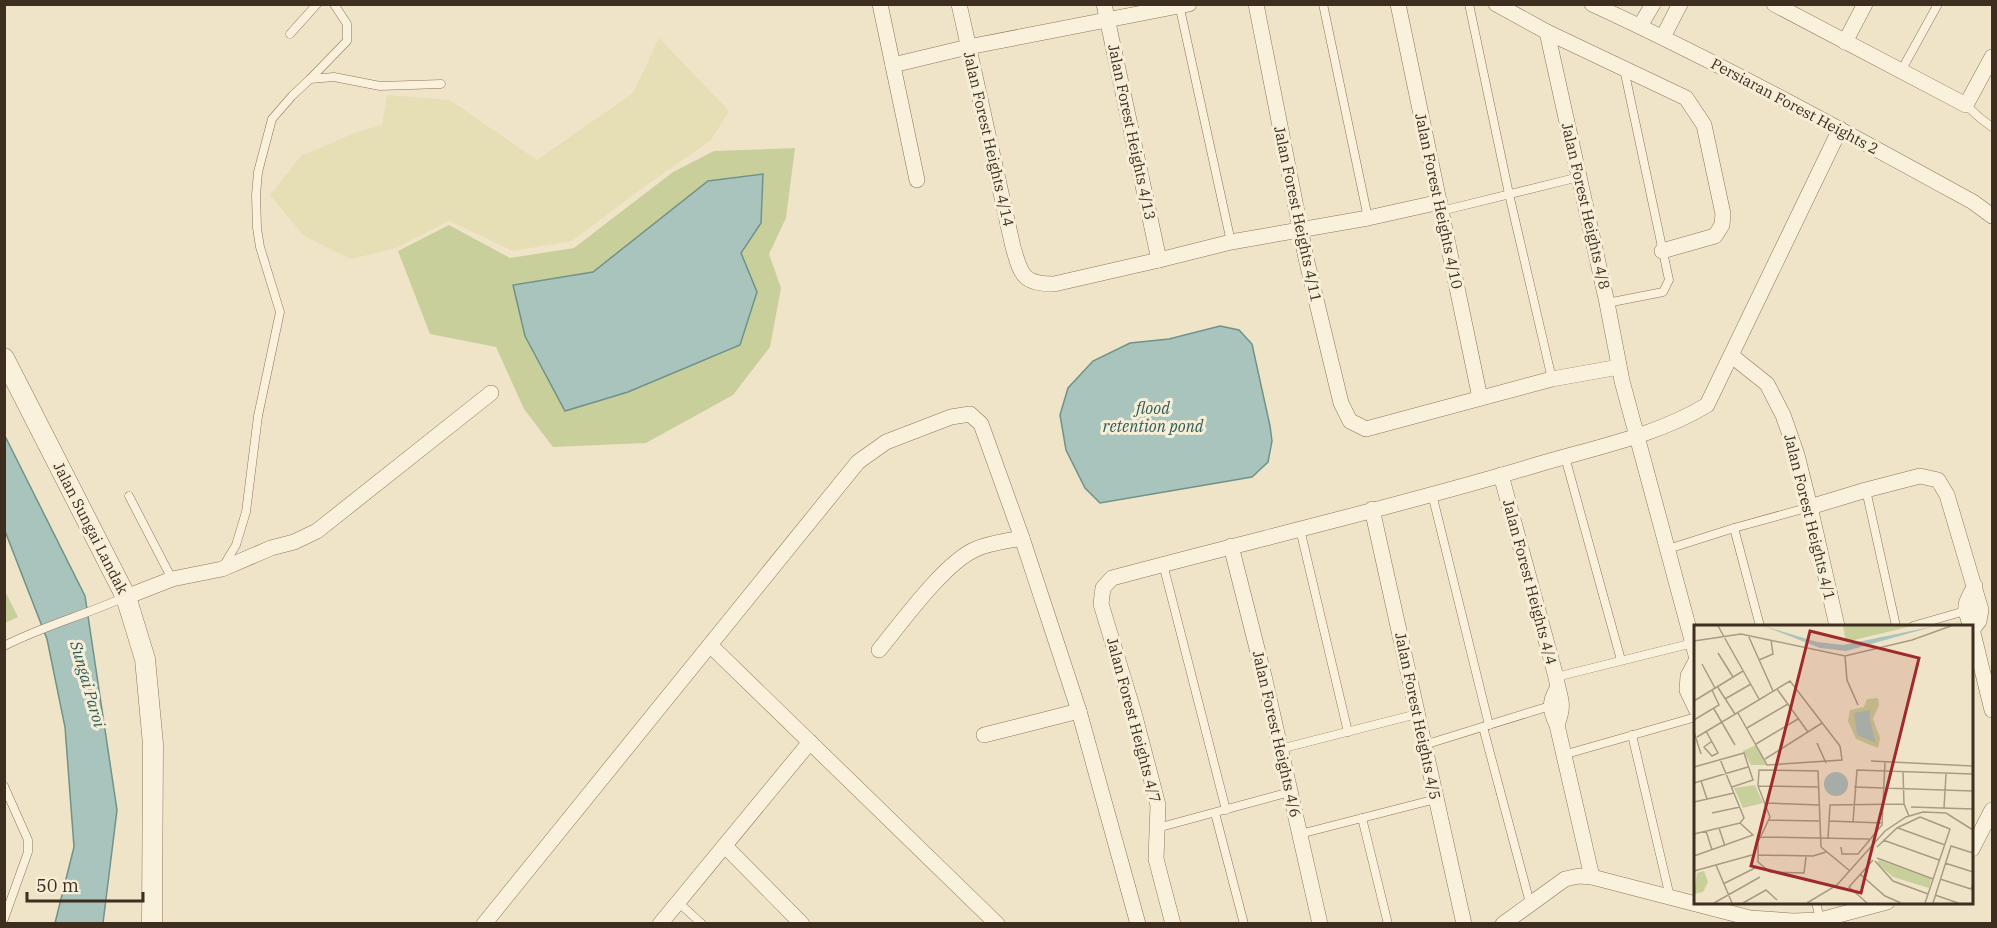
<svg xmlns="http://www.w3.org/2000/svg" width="1997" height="928" font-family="'IBM Plex Serif',serif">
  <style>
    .farmland { fill: #e6deb5 }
    .green { fill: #c9cf9b }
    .water { fill: #a9c4bc; stroke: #6f938a; stroke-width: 1.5 }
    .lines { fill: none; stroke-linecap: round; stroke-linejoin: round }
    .service-casing { stroke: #8d765c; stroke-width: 9 }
    .minor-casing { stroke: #8d765c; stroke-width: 16 }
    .tertiary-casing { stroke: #8d765c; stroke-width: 21 }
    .service { stroke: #faf1dc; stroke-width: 8 }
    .minor { stroke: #faf1dc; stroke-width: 15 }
    .tertiary { stroke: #faf1dc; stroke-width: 20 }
    .labels { text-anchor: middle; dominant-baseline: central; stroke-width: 6; stroke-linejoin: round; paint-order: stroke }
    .street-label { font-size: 15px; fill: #3d2e20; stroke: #f7eed8 }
    .water-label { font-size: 16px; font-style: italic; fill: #2f5d5a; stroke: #f7eed8 }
    .inset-road { fill: none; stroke: #a89b85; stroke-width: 1.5 }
    .view { fill: #9e2a2b; fill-opacity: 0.15; stroke: #9e2a2b; stroke-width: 3 }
    .inset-edge { fill: none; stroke: #3d2e20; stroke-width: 3 }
  </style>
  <rect width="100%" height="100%" fill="#f0e4c8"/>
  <!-- farmland -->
  <path class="farmland" d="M659,38L729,111L711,140L637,192L572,241L513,251L449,221L396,248L351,259L304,236L270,195L301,156L357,132L382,125L387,95L450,100L537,160L633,93Z"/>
  <!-- green -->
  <g class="green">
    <path d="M795,148L786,218L769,254L781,288L770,347L733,395L646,443L553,447L524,409L496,347L430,334L398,251L449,225L510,258L574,248L673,172L714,151Z"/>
    <path d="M4,589L18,617L5,623H4Z"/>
  </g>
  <!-- water -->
  <g class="water">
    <path d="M763,174L761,223L741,253L757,292L740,345L628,392L565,411L525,336L513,285L593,272L708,181Z"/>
    <path d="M1220,326L1239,330L1252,344L1270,426L1272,441L1268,462L1252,477L1100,503L1085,488L1066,450L1060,415L1068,388L1093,361L1130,343L1169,339Z"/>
    <path d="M4,434L85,596L117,810L103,923H55L74,847L65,727L47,639L5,531Z"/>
  </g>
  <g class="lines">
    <!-- service casing -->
    <g class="service-casing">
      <g id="service">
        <path d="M1179,4L1231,242"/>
        <path d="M1323,4L1368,218"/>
        <path d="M1469,4L1509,194L1552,379"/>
        <path d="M290,34L317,4"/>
        <path d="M1901,71L1938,4"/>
        <path d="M310,79L347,41V24L334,4"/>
        <path d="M1966,105L1980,118L1992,127"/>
        <path d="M1441,211L1579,177"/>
        <path d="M1607,303L1663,292L1669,280L1624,69"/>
        <path d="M1565,457L1621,660"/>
        <path d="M1866,490L1896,626"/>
        <path d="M1432,494L1489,725"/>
        <path d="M129,496L172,579"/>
        <path d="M1734,528L1810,507"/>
        <path d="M1300,529L1348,732"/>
        <path d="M1668,549L1734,528L1760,626"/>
        <path d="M1163,564L1226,810"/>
        <path d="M224,565L236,545L246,512L258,416L280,312L260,247L257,228L256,195L258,172L272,119L292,96L310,79L334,77L380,86L441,84"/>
        <path d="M1913,626L1965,611"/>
        <path d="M4,646C43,626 85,615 125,597"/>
        <path d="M1556,677L1693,643"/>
        <path d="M1483,727L1530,903"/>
        <path d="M1632,735L1670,897"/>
        <path d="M1424,745L1550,706"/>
        <path d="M1280,749L1417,714"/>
        <path d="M1563,755L1696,717"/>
        <path d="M4,786L28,840V852L4,919"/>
        <path d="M1215,813L1244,924"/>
        <path d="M1362,818L1388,924"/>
        <path d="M1157,828L1290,792"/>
        <path d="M1300,834L1436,799"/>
        <path d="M678,902L702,924"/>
        <path d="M1816,902L1820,920"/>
      </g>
    </g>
    <!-- minor casing -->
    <g class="minor-casing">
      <g id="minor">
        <path d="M880,4L917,180"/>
        <path d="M959,4L1013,247C1021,274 1022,284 1054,284L1159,260L1231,242L1368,218L1440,202"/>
        <path d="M1104,4L1159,260"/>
        <path d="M1256,4L1306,258L1341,403L1350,421L1366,429L1552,379L1619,367"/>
        <path d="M1398,4L1480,398"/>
        <path d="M1496,4L1547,32L1686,98L1704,125L1723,214L1722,225L1715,236L1662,251"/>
        <path d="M1592,4C1722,64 1847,133 1973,202L1992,216"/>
        <path d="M1774,4L1966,105L1992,57"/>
        <path d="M1640,26L1653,4"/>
        <path d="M1547,32L1607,303L1622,381L1696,655"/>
        <path d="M1663,37L1680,4"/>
        <path d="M1845,42L1865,4"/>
        <path d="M893,65L968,47L1189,4"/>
        <path d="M1732,356L1767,384L1783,415L1797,455L1810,507L1837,626"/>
        <path d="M1501,475L1556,677C1559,699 1566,701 1557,725"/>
        <path d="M1810,507L1866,490L1920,476L1938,480L1947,495L1981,610L1979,621L1972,630"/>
        <path d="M1372,509L1464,924"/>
        <path d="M1231,546L1264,676L1320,924"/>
        <path d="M126,597L172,579L222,569L271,548L294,542L317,531L491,393"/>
        <path d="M1971,626C1963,607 1964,604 1975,586"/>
        <path d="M1972,629L1992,710"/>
        <path d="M710,645L997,924"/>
        <path d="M879,650C902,622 945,562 976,549C990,543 1007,541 1022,538"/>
        <path d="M1696,661L1688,676L1687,690L1696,709"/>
        <path d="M1557,689C1549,702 1550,711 1557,725L1592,877"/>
        <path d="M984,735L1079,711"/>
        <path d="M725,846L802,924"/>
        <path d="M1972,849L1992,810"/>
        <path d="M484,924L858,462L886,442L951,417L970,414L981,424L1022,538L1079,711L1138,924"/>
        <path d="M660,924L810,742"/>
        <path d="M1173,924L1156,859L1158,805L1134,713L1101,604L1103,588L1112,578C1253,540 1396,507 1536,465C1593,448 1656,436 1707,405L1840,129"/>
        <path d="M1503,924L1565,879L1579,876L1592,877L1750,918L1793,921L1820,920L1887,902"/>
      </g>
    </g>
    <!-- tertiary casing -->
    <g class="tertiary-casing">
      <path id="tertiary" d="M4,358L126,597L145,659L153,744L152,924"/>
    </g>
    <!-- service -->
    <use href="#service" class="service"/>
    <!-- minor -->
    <use href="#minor" class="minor"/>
    <!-- tertiary -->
    <use href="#tertiary" class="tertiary"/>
  </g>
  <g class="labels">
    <!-- street labels -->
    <g class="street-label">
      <text transform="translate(1795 106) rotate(28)">Persiaran Forest Heights 2</text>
      <text transform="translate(1132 132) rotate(78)">Jalan Forest Heights 4/13</text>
      <text transform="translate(989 139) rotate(77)">Jalan Forest Heights 4/14</text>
      <text transform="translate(1439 201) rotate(78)">Jalan Forest Heights 4/10</text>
      <text transform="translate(1586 206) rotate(77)">Jalan Forest Heights 4/8</text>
      <text transform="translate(1298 214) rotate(78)">Jalan Forest Heights 4/11</text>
      <text transform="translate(1810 517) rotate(76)">Jalan Forest Heights 4/1</text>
      <text transform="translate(91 528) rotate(63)">Jalan Sungai Landak</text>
      <text transform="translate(1530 582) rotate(75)">Jalan Forest Heights 4/4</text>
      <text transform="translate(1418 716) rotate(78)">Jalan Forest Heights 4/5</text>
      <text transform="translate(1134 720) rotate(75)">Jalan Forest Heights 4/7</text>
      <text transform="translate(1277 734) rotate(77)">Jalan Forest Heights 4/6</text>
    </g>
    <!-- water labels -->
    <g class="water-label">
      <text x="1153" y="408">flood<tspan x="1153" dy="18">retention pond</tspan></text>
      <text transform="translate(88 684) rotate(74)">Sungai Paroi</text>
    </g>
  </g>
  <!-- overview -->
  <g transform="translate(1694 625)">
    <rect width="279" height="279" fill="#f0e4c8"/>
    <path d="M149,1H218L152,17ZM184,73L185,80L179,94L186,113L184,123L162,114L154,96L156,85L170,82L173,74ZM62,120L72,140H57L49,126ZM61,160L69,178L49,183L40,163ZM185,235L237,254L235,263L199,252L183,238ZM10,246L14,257L9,267L0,269L3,248Z" fill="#c9cf9b"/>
    <path d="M70,1L123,17L149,20L241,1L152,26L126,23ZM176,85V95L182,118L163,110L160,88ZM130 159a12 12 0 1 1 24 0a12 12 0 1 1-24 0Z" fill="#a9c4bc"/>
    <path class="inset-road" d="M24,1L65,74M54,10L79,66M0,16L47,9L151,31L218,15L257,1M24,28L39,52M151,31L153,55L164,80M65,35L79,29L77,15M8,39L21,63M23,61L41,89M83,64L114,107M31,74L57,59M0,76L49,46M20,84L41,120M0,95L25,80L18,65M53,103L94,79M12,106L24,128L18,131L10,122L18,116M0,107L7,129M3,112L96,56L146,121L148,135L73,140L44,88M123,118L132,138M62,119L104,94M26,134L50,193L46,198M71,134L128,98M177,136L279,141M0,142L50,128L59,155L38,162M209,147L210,179L215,191M7,156L13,174M0,158L54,142M64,161L125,162M160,162L279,166M0,177L40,168M70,178L125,180M217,182L279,184M250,183L252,149M18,188L46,182M226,192L256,204L231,278M75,195L125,196M135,196L188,198M159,197L163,145L279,149M25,203L31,221M204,203L251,220M12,206L18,225M0,209L46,198L59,210L0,231M66,212L175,214M134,213L136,180L210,179M189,215L245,235M147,222L148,229H164L188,200L191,137M183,222L203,203L226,192M64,230L119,231L132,227M112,232L110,248L76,247L64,237V217L76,192L64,161L65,145L124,146L127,222L156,246M183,233L239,254M181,236L199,256L234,269M251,238L279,247M22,240L38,278M0,246L58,230M166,249L191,271L207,278M246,254L277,264L279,259M29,259L61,243M241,270L264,278M20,278L66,252M49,278L72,265L83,275M113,278L143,260L191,206L212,192L229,187L252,188L279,205M173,278L155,262L179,235M239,278L257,221L279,228"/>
    <path class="view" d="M116,6L225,33L167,268L57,241Z"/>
    <rect width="279" height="279" class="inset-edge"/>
  </g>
  <!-- border -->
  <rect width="1997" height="928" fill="none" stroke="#3d2e20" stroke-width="12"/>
  <!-- scale -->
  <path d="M27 892v9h116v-9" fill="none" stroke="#3d2e20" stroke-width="3"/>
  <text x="36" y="892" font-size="18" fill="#3d2e20" stroke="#f7eed8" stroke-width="4.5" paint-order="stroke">50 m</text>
</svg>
